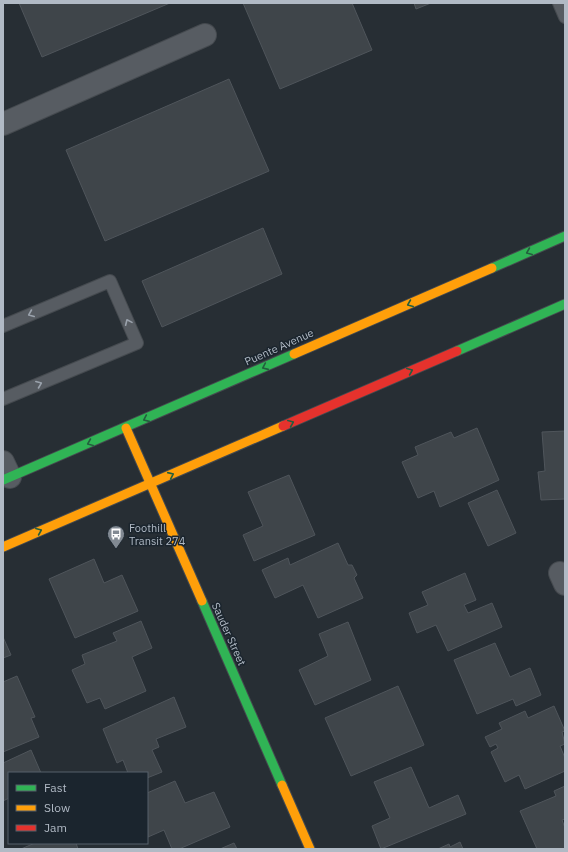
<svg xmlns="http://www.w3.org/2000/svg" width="568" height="852" font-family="'IBM Plex Sans',sans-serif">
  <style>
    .building { fill: #3f454a; stroke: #4f555b }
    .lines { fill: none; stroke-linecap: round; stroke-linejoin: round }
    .lane-casing { stroke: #454a4f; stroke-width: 14 }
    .street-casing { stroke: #454a4f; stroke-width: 24 }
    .fast-casing { stroke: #454a4f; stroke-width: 11 }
    .slow-casing { stroke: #454a4f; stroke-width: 11 }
    .jam-casing { stroke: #454a4f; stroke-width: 11 }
    .lane { stroke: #575c62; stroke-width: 12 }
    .street { stroke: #575c62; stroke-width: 22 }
    .fast { stroke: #30b455; stroke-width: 9 }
    .slow { stroke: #ff9f0a; stroke-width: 9 }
    .jam { stroke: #e5322d; stroke-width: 9 }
    .oneway { stroke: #235e3e }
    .oneway2 { stroke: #9aa2ac }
    .labels { text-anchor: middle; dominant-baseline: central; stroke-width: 3; stroke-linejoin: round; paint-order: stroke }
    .street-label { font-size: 11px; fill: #b1bac5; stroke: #1b252e }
    .poi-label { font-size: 11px; fill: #b1bac5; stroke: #1b252e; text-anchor: start }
  </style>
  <rect width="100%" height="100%" fill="#272e34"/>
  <!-- building -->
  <g class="building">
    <path d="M19,3H170L42,57Z"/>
    <path d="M243,3H352L372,50L280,89Z"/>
    <path d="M414,3H431L416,9Z"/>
    <path d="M229,79L269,171L105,241L66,150Z"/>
    <path d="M263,228L282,274L162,327L142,281Z"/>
    <path d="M477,428L499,480L440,507L434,491L418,498L402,462L418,455L415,447L451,432L454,438Z"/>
    <path d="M565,431V499L541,500L538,472L545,471L542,432Z"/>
    <path d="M289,475L315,535L254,561L243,535L263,526L248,492Z"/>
    <path d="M497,490L516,533L488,546L468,503Z"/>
    <path d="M338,543L348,565H352L357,575L354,578L363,598L318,618L303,585L275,598L262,570L288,558L290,565Z"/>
    <path d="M94,559L104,583L122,575L138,611L75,638L49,579Z"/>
    <path d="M465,573L476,600L464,605L468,613L492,603L502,627L448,651L436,625L417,633L409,613L428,605L422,592Z"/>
    <path d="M141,621L152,648L132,657L146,691L105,709L100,698L87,703L72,670L85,664L82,655L117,641L113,633Z"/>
    <path d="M348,622L371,680L315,705L299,670L328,656L319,634Z"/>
    <path d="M3,637L11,655L3,658Z"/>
    <path d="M495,643L510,677L530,668L541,695L516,706L513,699L477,714L454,660Z"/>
    <path d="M17,676L35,717L31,718L39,737L3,752V682Z"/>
    <path d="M398,686L424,745L351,776L325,718Z"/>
    <path d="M174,697L186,727L156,739L159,747L152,750L162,772L147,778V773H128L123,760L117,763L103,729Z"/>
    <path d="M554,706L565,731L562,732L565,744L560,746L565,758V771L525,789L519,775L505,782L491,752L498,748L496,744L490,747L485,737L502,729L499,723L525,711L528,718Z"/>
    <path d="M31,750L41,773H9V798L3,801V763Z"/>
    <path d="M411,767L429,808L458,795L466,814L381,849L372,826L390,818L374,782Z"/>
    <path d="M175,781L185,803L214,792L230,827L179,849H172L164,830L148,837L147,793Z"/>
    <path d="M565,786V819L562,820L565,828V849H537L520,811L556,796L554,791Z"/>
    <path d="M460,842L463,849H438L449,844L450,847Z"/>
    <path d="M35,843H76L78,849H21Z"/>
    <path d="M234,843L237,849H220Z"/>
  </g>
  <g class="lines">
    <!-- lane casing -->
    <g class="lane-casing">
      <g id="lane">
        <path d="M559,3L565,17"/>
        <path d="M3,326L110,281L137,343L3,399"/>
      </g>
    </g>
    <!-- street casing -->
    <g class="street-casing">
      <g id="street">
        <path d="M3,124L205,35"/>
        <path d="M3,462L10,477"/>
        <path d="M560,573L565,584"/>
      </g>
    </g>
    <!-- fast casing -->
    <g class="fast-casing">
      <g id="fast">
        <path d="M492,268L565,236"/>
        <path d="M457,351L565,304"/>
        <path d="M3,480L294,354"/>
        <path d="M202,601L282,785"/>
      </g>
    </g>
    <!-- slow casing -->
    <g class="slow-casing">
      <g id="slow">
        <path d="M294,354L492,268"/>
        <path d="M126,428L202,601"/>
        <path d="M3,547L283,426"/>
        <path d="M282,785L310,849"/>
      </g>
    </g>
    <!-- jam casing -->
    <g class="jam-casing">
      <path id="jam" d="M283,426L457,351"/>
    </g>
    <!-- lane -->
    <use href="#lane" class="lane"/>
    <!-- street -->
    <use href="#street" class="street"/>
    <!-- fast -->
    <use href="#fast" class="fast"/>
    <!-- slow -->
    <use href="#slow" class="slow"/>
    <!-- jam -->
    <use href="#jam" class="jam"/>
  </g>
  <!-- one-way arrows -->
  <defs><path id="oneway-chevron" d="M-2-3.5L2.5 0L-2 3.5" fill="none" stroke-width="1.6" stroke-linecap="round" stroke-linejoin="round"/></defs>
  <g class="oneway">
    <use href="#oneway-chevron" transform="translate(529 252) rotate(157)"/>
    <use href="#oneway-chevron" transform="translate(410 304) rotate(157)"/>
    <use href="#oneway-chevron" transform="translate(265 367) rotate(156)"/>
    <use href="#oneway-chevron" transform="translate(410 371) rotate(-23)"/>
    <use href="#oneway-chevron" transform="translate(146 419) rotate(156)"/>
    <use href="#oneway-chevron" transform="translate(291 423) rotate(-23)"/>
    <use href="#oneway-chevron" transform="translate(90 443) rotate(157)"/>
    <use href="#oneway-chevron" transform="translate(171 475) rotate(-24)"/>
    <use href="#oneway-chevron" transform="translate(39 531) rotate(-23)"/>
  </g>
  <g class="oneway2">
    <use href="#oneway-chevron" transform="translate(31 314) rotate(157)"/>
    <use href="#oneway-chevron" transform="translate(128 322) rotate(-114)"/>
    <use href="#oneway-chevron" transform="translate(39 384) rotate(-22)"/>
  </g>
  <!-- icons -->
  <defs>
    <g id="bus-pin" transform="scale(0.9)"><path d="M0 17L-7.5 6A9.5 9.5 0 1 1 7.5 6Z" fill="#818992" stroke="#1b252e"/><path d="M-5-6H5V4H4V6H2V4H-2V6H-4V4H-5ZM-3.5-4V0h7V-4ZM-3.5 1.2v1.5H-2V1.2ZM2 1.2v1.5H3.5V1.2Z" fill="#fff"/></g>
  </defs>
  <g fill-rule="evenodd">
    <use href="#bus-pin" x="116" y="534"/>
  </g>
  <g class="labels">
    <!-- street labels -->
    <g class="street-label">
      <text transform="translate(279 347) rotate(-24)">Puente Avenue</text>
      <text transform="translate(229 634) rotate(66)">Sauder Street</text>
    </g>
    <!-- poi labels -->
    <g class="poi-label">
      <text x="129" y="528">Foothill<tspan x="129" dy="13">Transit 274</tspan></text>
    </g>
  </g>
  <!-- border -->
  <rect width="568" height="852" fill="none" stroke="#b1bac5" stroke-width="8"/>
  <!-- legend -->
  <rect x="8" y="772" width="140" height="72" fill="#1b252e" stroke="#57616a"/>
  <rect x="16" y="785" width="20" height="6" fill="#30b455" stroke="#57616a"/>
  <text x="44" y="792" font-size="12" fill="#b1bac5">Fast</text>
  <rect x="16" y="805" width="20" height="6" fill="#ff9f0a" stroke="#57616a"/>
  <text x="44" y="812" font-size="12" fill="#b1bac5">Slow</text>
  <rect x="16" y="825" width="20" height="6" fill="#e5322d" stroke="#57616a"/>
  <text x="44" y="832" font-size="12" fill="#b1bac5">Jam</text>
</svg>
